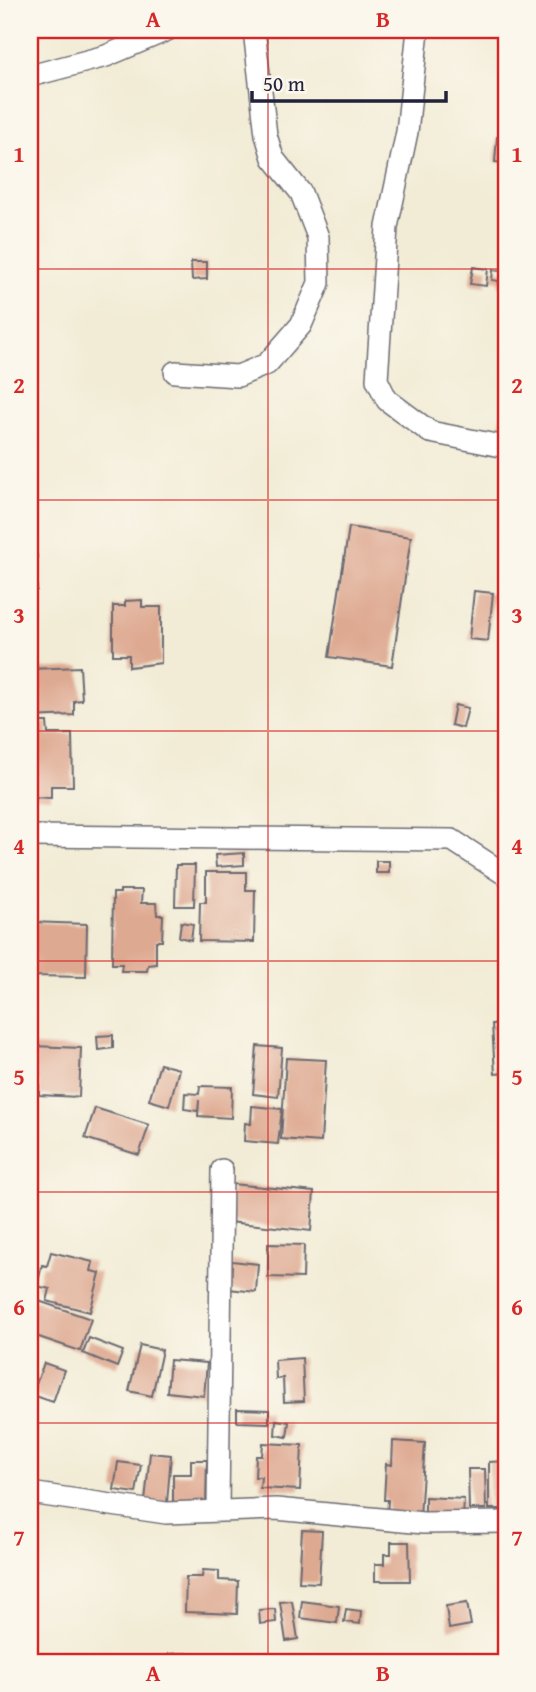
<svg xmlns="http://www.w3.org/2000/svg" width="536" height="1692" font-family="'Gentium Book Plus',serif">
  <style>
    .building { fill: #dea991 }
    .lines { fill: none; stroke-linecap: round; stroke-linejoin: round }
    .minor-casing { stroke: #6b6971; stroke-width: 24 }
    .minor { stroke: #fff; stroke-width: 21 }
    .grid { fill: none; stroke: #d62828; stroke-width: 2; stroke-opacity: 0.55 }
    .neatline { fill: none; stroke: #d62828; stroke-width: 2.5 }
    .grid-label { font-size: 23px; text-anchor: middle; font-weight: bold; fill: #d62828 }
  </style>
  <rect width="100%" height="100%" fill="#fbf7ec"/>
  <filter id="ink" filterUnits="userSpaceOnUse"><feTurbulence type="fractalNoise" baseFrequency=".0143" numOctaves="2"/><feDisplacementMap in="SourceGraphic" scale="14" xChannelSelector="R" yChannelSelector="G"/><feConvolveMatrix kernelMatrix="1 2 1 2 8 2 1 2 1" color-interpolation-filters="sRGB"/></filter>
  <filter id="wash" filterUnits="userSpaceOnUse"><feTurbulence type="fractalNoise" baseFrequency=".00686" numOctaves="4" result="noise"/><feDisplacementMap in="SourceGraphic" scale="28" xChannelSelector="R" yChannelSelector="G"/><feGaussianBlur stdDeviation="1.57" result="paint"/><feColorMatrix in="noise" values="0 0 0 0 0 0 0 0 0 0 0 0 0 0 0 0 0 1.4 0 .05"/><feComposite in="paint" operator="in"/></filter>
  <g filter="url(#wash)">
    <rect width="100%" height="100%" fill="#f2ecd6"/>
    <g id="blocks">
      <!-- building -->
      <g class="building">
        <path d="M497,137L506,138V163L495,162Z"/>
        <path d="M191,262H207V279L192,280Z"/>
        <path d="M473,267L488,269L486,286L470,284Z"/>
        <path d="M493,270L506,272V288L499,286V281L492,280Z"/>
        <path d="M505,388H506V432L499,431Z"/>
        <path d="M349,527L411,537L392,666L329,657Z"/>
        <rect x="30" y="555" width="7" height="35"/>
        <path d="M474,591L493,593L488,641L469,639Z"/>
        <path d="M142,600V607H161V663L129,667V655H113V606H125V601Z"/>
        <path d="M80,667L82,700L74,701V715L30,717V669Z"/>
        <path d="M502,676H506V714H500Z"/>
        <path d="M455,705L468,708L463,728L451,725Z"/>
        <path d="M30,722H47L48,734H72L73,786H51V798L30,797Z"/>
        <path d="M244,853V865L216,867L215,855Z"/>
        <rect x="376" y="861" width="13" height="12"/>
        <path d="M176,865H195L194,906H175Z"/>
        <path d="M206,872H246V890H255L254,942L199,941L200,902H206Z"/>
        <path d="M120,890H142L141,903H156L157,915H163L162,941H156V964L148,965L147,971H121L122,964H112L113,893H120Z"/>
        <path d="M30,922L87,924L86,977L34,976V948L30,947Z"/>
        <path d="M181,922L193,924L191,940L179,937Z"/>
        <path d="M506,1023V1073L495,1074L492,1024Z"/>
        <path d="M113,1035V1048L98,1050L97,1036Z"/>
        <path d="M33,1046L81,1048L79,1097L39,1095V1083H30Z"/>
        <path d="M257,1046L282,1048L278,1097L253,1094Z"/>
        <path d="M286,1058L326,1060L321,1142L281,1139Z"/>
        <path d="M160,1064L179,1069L169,1106L149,1100Z"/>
        <path d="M200,1086L232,1087L231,1118L198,1116L199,1100L198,1111L184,1109L185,1093L199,1094Z"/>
        <path d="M252,1106L282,1109L278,1144L244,1141L245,1123L251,1124Z"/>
        <path d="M95,1108L149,1125L139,1155L85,1138Z"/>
        <path d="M232,1184L314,1192L311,1231L229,1222Z"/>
        <path d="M268,1244L304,1245L303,1278L268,1277Z"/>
        <path d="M51,1252L93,1262L91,1271L100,1273L90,1312L47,1301L50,1289L37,1286L42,1265L47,1266Z"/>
        <path d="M232,1261L258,1264L256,1292L229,1289Z"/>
        <path d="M30,1298L91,1319L80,1351L30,1334Z"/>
        <path d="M89,1338L123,1351L117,1367L83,1353Z"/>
        <path d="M140,1345L162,1350L152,1396L129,1391Z"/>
        <path d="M302,1358L304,1401L284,1402L283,1378L276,1379L275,1360Z"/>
        <path d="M170,1360L207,1363L204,1396L167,1392Z"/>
        <path d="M44,1363L64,1370L53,1402L32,1395Z"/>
        <path d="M237,1409L269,1410V1423L237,1422Z"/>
        <path d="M276,1420L289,1422L287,1437L275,1435Z"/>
        <path d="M393,1441L425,1443L420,1517L387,1515L388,1500H384L386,1464L392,1465Z"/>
        <path d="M263,1443L302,1445L300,1490L260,1488L261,1477H255L256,1456H262Z"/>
        <path d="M150,1453L171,1455L167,1503L145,1501Z"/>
        <path d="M191,1460H207L206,1503L173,1502V1474H191Z"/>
        <path d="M506,1461V1509H489V1462Z"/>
        <path d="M118,1462L141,1465L136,1493L114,1490Z"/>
        <path d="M468,1469H485L486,1509H469Z"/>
        <path d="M425,1497L464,1499L463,1518L425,1517Z"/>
        <path d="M302,1530L322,1531L319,1583L299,1582Z"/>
        <path d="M391,1542H409L410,1581H375V1564H384V1554H391Z"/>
        <path d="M203,1570L219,1571V1580L238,1581L237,1614L185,1612L186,1577H202Z"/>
        <path d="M292,1601L298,1639L286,1641L280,1602Z"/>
        <path d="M302,1601L339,1606L337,1623L300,1618Z"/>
        <path d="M467,1603L471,1625L449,1629L446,1606Z"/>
        <path d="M499,1607H506V1657L504,1658Z"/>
        <path d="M275,1609L276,1622L260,1624L259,1610Z"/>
        <path d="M346,1609L361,1611L360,1624L344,1622Z"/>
        <path d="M187,1653L188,1662H170L169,1654Z"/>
        <path d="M69,1658V1662H38V1660Z"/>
      </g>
    </g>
  </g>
  <g filter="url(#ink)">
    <use href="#blocks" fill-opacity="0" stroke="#6b6971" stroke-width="2"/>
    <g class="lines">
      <!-- minor casing -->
      <g class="minor-casing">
        <g id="minor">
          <path d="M418,30L407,132L387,227L377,380L387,400L430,432L506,447"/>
          <path d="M30,76L106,56L167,30"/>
          <path d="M175,372L238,376L267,364L301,325L319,283L318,237L301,193L273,158L266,135L254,30"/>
          <path d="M30,836L452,840L506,875"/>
          <path d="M30,1493L166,1513L276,1509L423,1523L506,1522"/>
          <path d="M218,1510L222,1170"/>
        </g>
      </g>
      <!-- minor -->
      <use href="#minor" class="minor"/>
    </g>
  </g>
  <!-- grid -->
  <path class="grid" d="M268,30V1662M30,269H506M30,500H506M30,731H506M30,961H506M30,1192H506M30,1423H506"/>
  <!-- margin -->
  <rect width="536" height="1692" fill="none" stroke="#fbf7ec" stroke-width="77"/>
  <!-- scale -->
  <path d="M252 91v10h194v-10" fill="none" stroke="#22223b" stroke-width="3.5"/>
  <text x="263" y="91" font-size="21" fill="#22223b" stroke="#fbf7ec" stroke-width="5" paint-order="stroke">50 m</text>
  <rect x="38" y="38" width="460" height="1616" class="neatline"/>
  <g class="grid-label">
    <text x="153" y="27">A</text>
    <text x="383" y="27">B</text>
    <text x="19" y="162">1</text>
    <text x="517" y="162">1</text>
    <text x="19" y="393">2</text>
    <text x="517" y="393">2</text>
    <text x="19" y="623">3</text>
    <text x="517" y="623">3</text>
    <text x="19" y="854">4</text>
    <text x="517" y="854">4</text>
    <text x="19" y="1085">5</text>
    <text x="517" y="1085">5</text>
    <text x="19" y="1315">6</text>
    <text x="517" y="1315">6</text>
    <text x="19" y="1546">7</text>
    <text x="517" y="1546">7</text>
    <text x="153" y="1681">A</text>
    <text x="383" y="1681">B</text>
  </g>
</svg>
